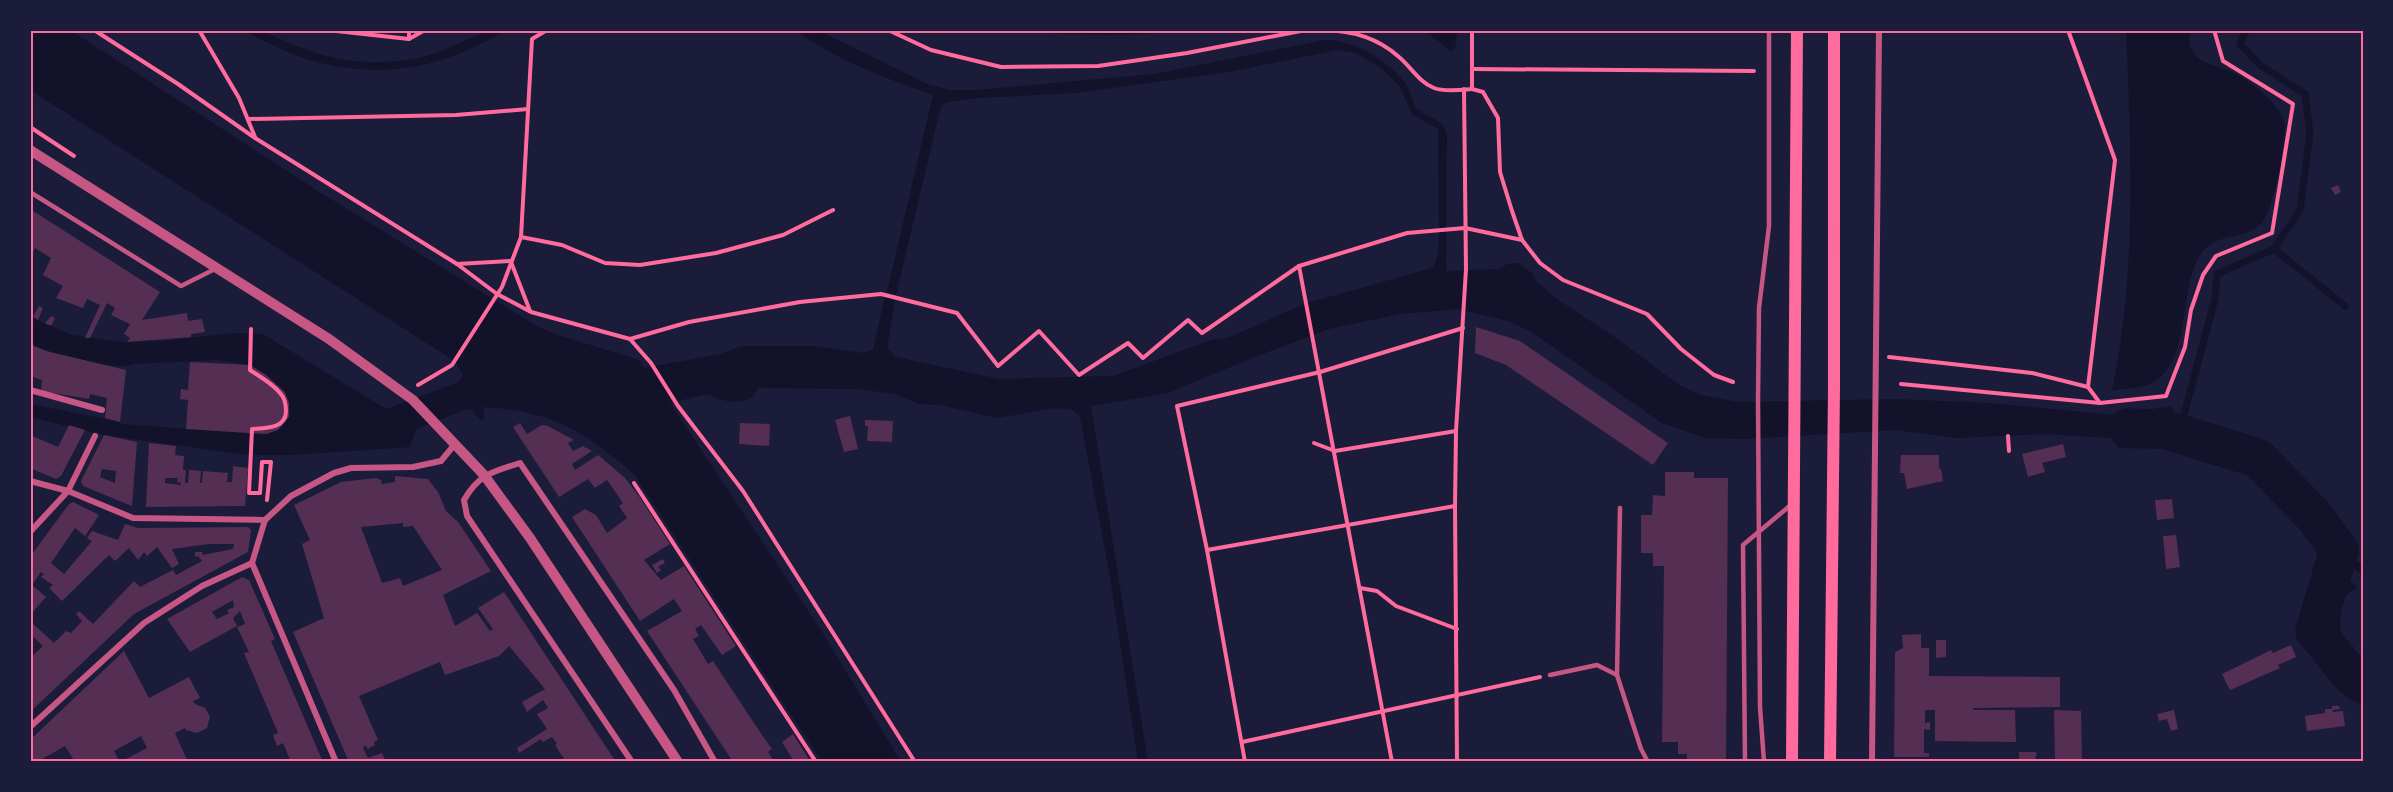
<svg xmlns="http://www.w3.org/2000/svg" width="2393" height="792" font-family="'Roboto Condensed',sans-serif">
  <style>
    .water { fill: #12122b }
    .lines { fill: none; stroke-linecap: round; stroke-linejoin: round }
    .stream { stroke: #12122b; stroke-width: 7 }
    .river { stroke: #12122b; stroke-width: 39 }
    .building { fill: #542f53; fill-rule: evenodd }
    .path { stroke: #ff6b9d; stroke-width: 4 }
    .service { stroke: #c65784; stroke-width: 4.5 }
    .minor { stroke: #c65784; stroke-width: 6 }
    .tertiary { stroke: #c65784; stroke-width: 10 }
    .secondary { stroke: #ff6b9d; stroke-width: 12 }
    .neatline { fill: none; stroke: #ff6b9d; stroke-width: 2 }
  </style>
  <rect width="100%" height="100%" fill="#1b1b3a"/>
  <!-- water -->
  <g class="water">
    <path d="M30,30H70L318,191L535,325L555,334L639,360L644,368L721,354L741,346H815L862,353L873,350L885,297L895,300L887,348L896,357L999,379L1113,376L1211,340L1230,337L1304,304L1432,268L1436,261L1439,243L1438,129L1412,114L1400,87L1382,69L1356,53L1337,50L1229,72L1075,93L978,98L946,102L941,106L896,295L887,292L933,95C886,78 835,60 796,30H818L927,84L949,90H976L1154,74L1325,40C1350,38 1391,62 1405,83C1411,91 1411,101 1417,109C1428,118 1443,118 1447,135L1446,271L1500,269L1507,264L1518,263L1532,273L1537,282L1557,299L1612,335L1679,385L1701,395L1739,402L1894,399L1988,403L2116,415L2172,406L2179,433L2186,449L2118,448L2114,438L2042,434L1957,438L1895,430L1746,439L1705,438L1662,423L1530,331L1508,321L1458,309L1400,314L1329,329L1252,358L1168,393L1091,406L1148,762H1138L1111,583L1080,416L1070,409L1054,408L998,418L940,405L919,404L895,394L857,389L758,388C756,392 752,398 748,399C736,405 718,400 708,394L670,403L822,632L901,762H822L634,474C583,431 553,411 484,407V418L481,420L470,409L464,410L416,429L410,447L291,455H247L104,435L30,417V404L120,422V424L258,434C273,434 286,429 290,412L285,392L266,375L250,365L218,360L134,364C115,372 50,353 30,344V317L72,335L122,342L163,341L233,333L263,334L386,409L459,382L463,375L456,362L30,90Z"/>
    <path d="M245,30C268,30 269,35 288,43C314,53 340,61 368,62C392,63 418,60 441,51C463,43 481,30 505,30C438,73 364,82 290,53C275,46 259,40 245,30Z"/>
    <path d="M1034,30H1183C1134,37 1085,35 1035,32Z"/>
    <path d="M1425,30H1457L1455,49L1450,51Z"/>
    <path d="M2126,30H2190C2189,38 2188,45 2193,52C2199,63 2218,66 2229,71C2246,78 2280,103 2284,122C2288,139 2273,206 2264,220C2261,224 2254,230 2250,231C2232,239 2213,236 2201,254C2176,288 2195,372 2144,386C2134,389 2122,389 2112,390C2137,273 2131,149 2126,30Z"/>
    <path d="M2319,556L2358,587L2346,595L2341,608L2340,634L2346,649L2363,666V701L2342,688L2304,638L2300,624L2320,572Z"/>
  </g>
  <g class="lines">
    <!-- stream -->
    <g class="stream">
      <path d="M2274,249L2345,306"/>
      <path d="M2179,433L2215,299L2217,274L2274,249L2300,210L2310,134L2305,94L2260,65L2240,44L2246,30"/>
      <path d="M2339,550L2363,571"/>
    </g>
    <!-- river -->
    <path class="river" d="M2128,428L2163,429L2258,458L2314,516L2339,550L2315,631L2350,674L2363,684"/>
  </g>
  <!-- building -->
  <g class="building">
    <path d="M2338,185L2341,192L2335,195L2331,188Z"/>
    <path d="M30,209L160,292L142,320L187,313L188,321L202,319L205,332L191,334V337L127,342L130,338L124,334L130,324L111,315L115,308L107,303L90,338H85L100,305L87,299L83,308L56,298L63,286L43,275L51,258L35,248L30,257Z"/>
    <path d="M39,306L43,308L38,320L33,317Z"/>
    <path d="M51,316L55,318L51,326L45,323Z"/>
    <path d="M1476,327L1520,341L1668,443L1653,465L1506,365L1475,353Z"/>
    <path d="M32,345L46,351L126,370L120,422L105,418L107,398L90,394L89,399L41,391L42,380L30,376Z"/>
    <path d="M190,362L250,365L266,375L285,392L289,403V417L278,430L266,434L186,429L188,400L180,399L181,389L188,390Z"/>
    <path d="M850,416L858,449L844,452L835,420Z"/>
    <path d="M865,420L893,421L892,442L867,441L868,426H865Z"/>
    <path d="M520,423L527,434L542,425L548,426L574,440L568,443L573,451L583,446L592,451L572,464L575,470L598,455L625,478L639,496L670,544L644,560L661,580L684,566L736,646L722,655L701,625L695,629L699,636L693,639L708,664L713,661L762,735L772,749L768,752L774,762H733L647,631L682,611L674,599L640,621L572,517L585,509L596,515L607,533L627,518L619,506L623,503L607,480L595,488L588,479L559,497L513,427Z"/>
    <path d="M740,423L770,424L769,446L739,444Z"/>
    <path d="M69,425L85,430L61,476L56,479L30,468V435L58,447Z"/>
    <path d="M104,435L137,442L132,506L83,486L81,481ZM102,469L116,471L115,483L100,477Z"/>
    <path d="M149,443L176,446L175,455L184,456L183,470H186L185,483H188L189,470L201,471L200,483H202L203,471L228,473L227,482H232L233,466L248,468L245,506L146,507ZM165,478H178L177,482L181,483V485L165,483Z"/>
    <path d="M2063,444L2066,457L2042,463L2045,472L2028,477L2022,454Z"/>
    <path d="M1901,455H1939V469L1941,468L1943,481L1907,489L1904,473H1900Z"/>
    <path d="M1665,472H1694V478H1728L1726,762H1687V754H1678V742H1662L1664,566H1653V553H1641V515H1652L1653,495L1665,496Z"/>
    <path d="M395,476L428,479L438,492L446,511L458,522L491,571L443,595L455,626L477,613L490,631L493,629L478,608L504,592L616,762H566L555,745L557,744L552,737L543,742L541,739L519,753L517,748L547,729L537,714L548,708L543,700L527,712L522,702L545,689L509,646L499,656L445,675L440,662L359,696L378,740L374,742L375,745L368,749L366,746L363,747L364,750L368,758L382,753L386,762H349L293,632L324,618L302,544L310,540L294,505L341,482L376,478L381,480L382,484L395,482ZM403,523V527L413,526L442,570L403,586L400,578L382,583L361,527Z"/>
    <path d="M2172,499L2174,518L2157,520L2155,500Z"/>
    <path d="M73,502L99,515L85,536L75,528L51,563L64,574L92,541L87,538L92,531L118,540L125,524L138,528L248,527L251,530L248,552L134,614L30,712V658L43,646L30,634V621L54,643L66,631L71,633L82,621L76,614L79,611L93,624L134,581L140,587L173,570L176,575L202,561L198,556L195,557V552H202L203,555L233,549L234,544H209L172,549L179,564L172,568L157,547L147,556L144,552L138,560L129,548L115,561L109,555L62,601L49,588L53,585L41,577L44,574L41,572L32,585L46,597L30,615V557L69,504Z"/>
    <path d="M2176,535L2180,567L2166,569L2163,536Z"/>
    <path d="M663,559L665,563L658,567L661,570L657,573L652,565Z"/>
    <path d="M242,577L249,580L275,639L271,641L323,762H291L283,743L277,746L273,735L278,733L244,653L249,652L237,627L245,624L240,611L233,618L237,626L190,652L167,619ZM233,600L234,607L227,610L229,613L217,619L212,612Z"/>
    <path d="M1921,634V648H1929V676L2060,677V707L1973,708V710H2015L2016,742L1935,741V710H1925V723L1930,722V730L1924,729V753H1929V757H1894L1895,652L1903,648L1902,635Z"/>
    <path d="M1936,640H1946V657L1936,658Z"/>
    <path d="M2291,645L2296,657L2278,665L2280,668L2230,690L2222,674L2271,650L2273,653Z"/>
    <path d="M124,651L149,698L189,677L200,698L193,701L195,704L205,708L210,717L207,728L197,733L186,730L185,728L175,733L188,762H75L65,746L37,762H30V740ZM141,736L147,748L120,762L114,751Z"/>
    <path d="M2332,706H2339L2340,709L2332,710L2333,712L2343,711L2345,726L2307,731L2305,716L2325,713V709H2332Z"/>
    <path d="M2054,710L2081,711L2082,762H2055Z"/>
    <path d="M2174,710L2178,729L2171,731L2167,719L2159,721L2157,714Z"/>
    <path d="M793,734L805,753L811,762H790L793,760L782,742Z"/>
    <path d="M2019,752H2035L2037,753L2035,760H2019Z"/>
  </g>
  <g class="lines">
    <!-- path -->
    <g class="path">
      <path d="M94,30L178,84L255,138L457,264L497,294L531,312L630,339L651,363L678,406L743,491L915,762"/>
      <path d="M199,30L239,98L255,137"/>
      <path d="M327,30L409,39L425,30"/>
      <path d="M409,30V39"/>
      <path d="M888,30L931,50L1001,67L1098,66L1187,53L1306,30"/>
      <path d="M1321,30C1350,30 1377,37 1399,57C1411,67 1419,82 1434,88C1444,92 1461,90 1472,89V30"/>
      <path d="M2068,30L2115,160L2088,387"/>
      <path d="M1472,69L1754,71"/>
      <path d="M1472,89L1483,92L1498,118L1500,172L1512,211L1522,240L1540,263L1563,280L1647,314L1681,349L1714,375L1733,382"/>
      <path d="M248,119L456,115L528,109"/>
      <path d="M30,127L74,156"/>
      <path d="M521,237L562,245L605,263L640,265L716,253L783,235L833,210"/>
      <path d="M511,262L530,311"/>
      <path d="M457,264L511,261"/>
      <path d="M1299,266L1392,762"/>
      <path d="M251,329L250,370C260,377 272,383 280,393C285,398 286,405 286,411C286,429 265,428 252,429L249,493H260L262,462H271L267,500"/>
      <path d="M630,339L689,322L800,302L881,294L957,313L998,366L1039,331L1079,375L1128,343L1143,358L1188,320L1202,333L1299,266L1407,233L1465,228L1522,240"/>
      <path d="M1889,357L2032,373L2088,387L2100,403"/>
      <path d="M1901,384L2100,403L2166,396L2185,347L2191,310L2203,275L2216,256L2272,233L2293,104L2223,61L2214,30"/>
      <path d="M418,385L452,365L502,287L521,237L532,39L547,30"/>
      <path d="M2008,436L2009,451"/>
      <path d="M1314,443L1335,451L1456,431"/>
      <path d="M634,483L816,762"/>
      <path d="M1207,550L1455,506"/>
      <path d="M1360,588L1377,591L1396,606L1457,629"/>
      <path d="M1242,742L1540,677"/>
      <path d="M1245,762L1207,550L1177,406L1320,372L1463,328"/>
      <path d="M1457,762L1455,506L1456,431L1466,269L1464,89"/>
    </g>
    <!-- service -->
    <g class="service">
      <path d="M30,192L181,286L215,269"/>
      <path d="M1550,675L1597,665L1617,675L1641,749L1648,762"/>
      <path d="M1617,675L1620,508"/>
      <path d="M1872,761L1902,762"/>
      <path d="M1745,762L1743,545L1792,504"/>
      <path d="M1764,762L1760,707L1758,400L1759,308L1769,226V30"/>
    </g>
    <!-- minor -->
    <g class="minor">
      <path d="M30,390L102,410"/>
      <path d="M30,481L68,491L133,518L265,520L291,496L334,473L351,468L413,467L441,461L455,444"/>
      <path d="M265,520L252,563L336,762"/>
      <path d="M30,532L68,491L95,436"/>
      <path d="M30,727L144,623L202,586L252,563"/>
      <path d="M632,762L467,516L464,500C479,474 492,472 520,463L674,690L715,762"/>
      <path d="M1872,762L1879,30"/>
    </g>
    <!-- tertiary -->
    <path class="tertiary" d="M30,150L329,339L413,400L484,475L530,538L678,762"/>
    <!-- secondary -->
    <g class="secondary">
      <path d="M1792,762L1797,30"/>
      <path d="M1830,762L1834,388V30"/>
    </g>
  </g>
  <!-- border -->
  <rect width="2393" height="792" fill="none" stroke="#1b1b3a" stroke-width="63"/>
  <rect x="32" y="32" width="2330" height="728" class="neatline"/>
</svg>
